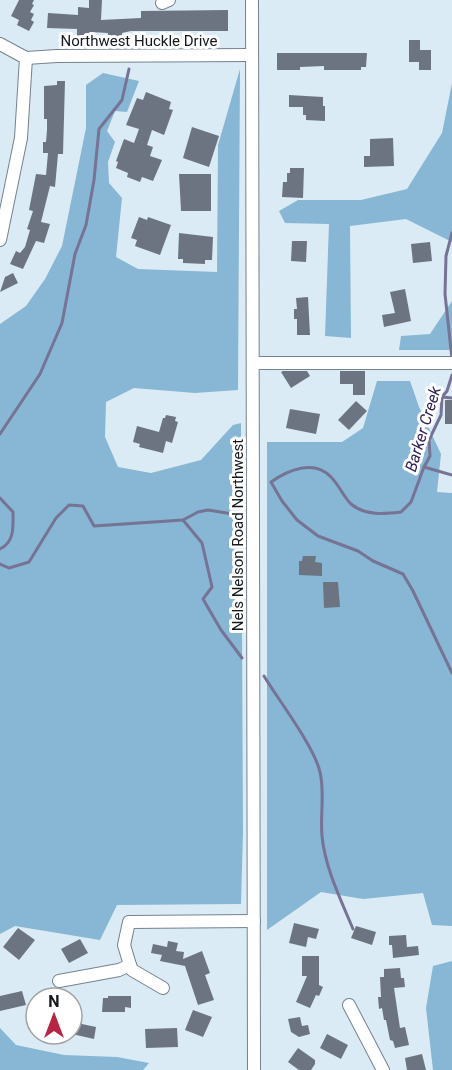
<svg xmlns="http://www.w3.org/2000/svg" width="452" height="1070" font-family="Roboto,sans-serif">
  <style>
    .forest { fill: #87b7d4 }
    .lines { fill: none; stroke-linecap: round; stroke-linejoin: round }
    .stream { stroke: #767394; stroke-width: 3 }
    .building { fill: #6d7481 }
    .minor-casing { stroke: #74838d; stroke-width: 14 }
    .minor { stroke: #fff; stroke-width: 12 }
    .labels { text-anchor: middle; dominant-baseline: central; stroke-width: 6; stroke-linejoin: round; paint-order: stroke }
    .street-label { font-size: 15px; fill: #13191d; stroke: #fff }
    .water-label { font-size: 16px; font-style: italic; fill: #2f2158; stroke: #fff }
  </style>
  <rect width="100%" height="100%" fill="#daebf5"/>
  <!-- forest -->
  <g class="forest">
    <path d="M240,69L238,390L195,393L134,388L106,402L105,437L118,467L151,473L201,460L233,425L241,423L243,832L241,904L117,905L100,940L15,926L0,934V324L26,306L45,279L62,246L86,128V85L103,73L139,81L127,112L115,111L107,131L115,142L108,162L109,183L122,198L116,257L138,269L217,272L218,145Z"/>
    <path d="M452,83V242L406,219L350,226L351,338L325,336L329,224L285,223L279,211L298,200H361L407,189L442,133Z"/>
    <path d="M452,301V350H399L401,336L430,334Z"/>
    <path d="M377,381H410L419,407L441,454L437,492L452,493V926L432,925L423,893L363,899L321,892L267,930V442H342L363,428Z"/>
    <path d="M452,961V1070H433L426,1008L433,966Z"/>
    <path d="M0,1028L16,1045L64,1055L117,1057L149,1063L143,1070H0Z"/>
  </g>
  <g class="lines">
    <!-- stream -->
    <g class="stream">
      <path d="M452,359L445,294L446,256L452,233"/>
      <path d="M452,375L447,391L442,397L441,415L429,440L430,456L424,467L411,502L401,512C385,514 365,516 351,504C343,496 339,485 331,477C314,459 288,470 271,482L282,501L297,520L318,536L358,551L373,561L403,574L413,591L452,673"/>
      <path d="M442,397L452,398"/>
      <path d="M0,434L40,374L62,323L75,254L86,225L94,180L99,129L122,100L129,69"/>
      <path d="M424,467L452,475"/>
      <path d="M0,498L13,512C13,526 15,542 0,549"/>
      <path d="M183,520L202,543L212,587L203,599L221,630L242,658"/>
      <path d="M0,564L9,568L29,562L56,518L69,505L83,506L94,526L183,520L198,512L208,510L233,514L238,503"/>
      <path d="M264,676C279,701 314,746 320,772C325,793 320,815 322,836C325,868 341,900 353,929"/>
    </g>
  </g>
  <!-- building -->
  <g class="building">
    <path d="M19,0H34L32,4L34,5L30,12L34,14L31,20L34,22L29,31L17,25L19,20L11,16Z"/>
    <path d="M89,0H102L101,20L141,18V11L228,10V31H131L122,33V38H108V33L90,32V37H77V29L47,28L48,13L78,15V7L89,8Z"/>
    <path d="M409,40H420V50H431V70H419V62H409Z"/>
    <path d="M277,53H367L366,67H361V70H324V66L300,67V70H277Z"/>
    <path d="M57,81H65L63,154H58L55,187L50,186L41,222L50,224L44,243L36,241L23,269L10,264L16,251L20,253L25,247L30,230L27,229L33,211L29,210L36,174L46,175L48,153H43V142H46L47,130V119H44V86L57,85Z"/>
    <path d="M146,92L171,102L169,109L173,110L164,135L152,130L147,145L153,147L150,156L162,160L153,181L142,177L140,182L127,177L128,173L116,168L118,162L116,161L124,139L134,143L139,129L126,125L137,98L143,100Z"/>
    <path d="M289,95L323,97V106H325V121L306,120V115H303V107H289Z"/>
    <path d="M192,127L219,136L209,167L183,158Z"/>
    <path d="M393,138L394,166L364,167V156H370V139Z"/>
    <path d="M290,168H304L303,198L282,197L283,182H287V173H290Z"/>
    <path d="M179,174H211V211H181Z"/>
    <path d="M139,217L147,220L148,217L171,225L160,255L135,246L137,240L131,238Z"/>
    <path d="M179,233L213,237L212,260H205V264L183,263V259H178Z"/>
    <path d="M292,241H307L306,262L291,261Z"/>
    <path d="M430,242L432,261L413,263L411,244Z"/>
    <path d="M13,273L18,283L0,292L5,277Z"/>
    <path d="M405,289L411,321L384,327L382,315L395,313L390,292Z"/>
    <path d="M308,297L310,335H297V319H294V309H297L296,298Z"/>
    <path d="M283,371H307L310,376L291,388L281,372Z"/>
    <path d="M340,371H365V395H353V384H340Z"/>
    <rect x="445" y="400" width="7" height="24"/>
    <path d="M356,401L367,411L349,430L338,420Z"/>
    <path d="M290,409L320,414L316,434L286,428Z"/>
    <path d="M166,415L176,417L175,421L178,422L172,443L166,441L163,453L139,447L140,444L133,442L137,426L159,432L163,418H165Z"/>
    <path d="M303,556H316L315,562L322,563V576L299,575V561H302Z"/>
    <path d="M323,582H338L340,607L324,608Z"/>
    <path d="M294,923L319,929L316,939L308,937L306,947L289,943Z"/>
    <path d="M356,926L376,932L372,945L351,938Z"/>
    <path d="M18,928L35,940L19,960L3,947Z"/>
    <path d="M406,935L407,947L418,946L419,955L393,958L392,945H389V936Z"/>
    <path d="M80,939L88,953L69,963L61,949Z"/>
    <path d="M168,941L178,943L176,951L184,952L183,959L202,951L210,973L205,975L214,1000L198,1005L185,966L160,961L162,955L151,953L153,944L167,947Z"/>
    <path d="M302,956H319V985L323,987L319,996L316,995L310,1008L296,1002L307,976H302Z"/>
    <path d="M400,968L401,978H404L405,987L394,988L400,1028L405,1027L409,1045L395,1048L393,1041L390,1040L386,1020H384L382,1008L379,1009L378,997H381L380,977H384V969Z"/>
    <path d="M22,991L26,1005L0,1011V996Z"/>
    <path d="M108,996H131V1008L125,1007V1012H102L103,998H108Z"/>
    <path d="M33,1008H36V1030L28,1029Z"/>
    <path d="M193,1010L212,1017L203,1037L185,1030Z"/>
    <path d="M300,1017L302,1026L308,1025L310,1034L299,1037L291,1032L288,1019Z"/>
    <path d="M72,1022L96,1027L94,1039L72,1034Z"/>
    <path d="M177,1028L178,1047L146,1048L145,1029Z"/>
    <path d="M327,1034L348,1045L341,1059L320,1048Z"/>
    <path d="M298,1048L315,1060V1064L311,1070H299L288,1062Z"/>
    <path d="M422,1054L426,1070H407L405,1058Z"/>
  </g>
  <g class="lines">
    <!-- minor casing -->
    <g class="minor-casing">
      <g id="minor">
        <path d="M252,0L254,1070"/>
        <path d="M162,3L169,0"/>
        <path d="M0,44L26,58L57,56L252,55"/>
        <path d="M0,240L21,138L26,58"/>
        <path d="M253,363H452"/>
        <path d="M130,965L132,970L163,988"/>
        <path d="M59,981L119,970L130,965L124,945L129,922L254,921"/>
        <path d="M349,1005L383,1070"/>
      </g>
    </g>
    <!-- minor -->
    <use href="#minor" class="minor"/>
  </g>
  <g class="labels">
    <!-- street labels -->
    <g class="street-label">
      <text x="139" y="41">Northwest Huckle Drive</text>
      <text transform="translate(238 535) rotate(-90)">Nels Nelson Road Northwest</text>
    </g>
    <!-- water labels -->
    <g class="water-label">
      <text transform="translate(423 429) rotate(-73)">Barker Creek</text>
    </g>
  </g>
  <!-- north arrow -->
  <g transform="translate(54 1016)"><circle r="28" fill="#ffffff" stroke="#a1a3a5" stroke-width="1.5"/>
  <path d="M0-4.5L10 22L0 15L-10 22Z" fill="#b62544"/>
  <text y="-9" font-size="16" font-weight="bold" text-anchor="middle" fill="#13191d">N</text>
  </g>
</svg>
